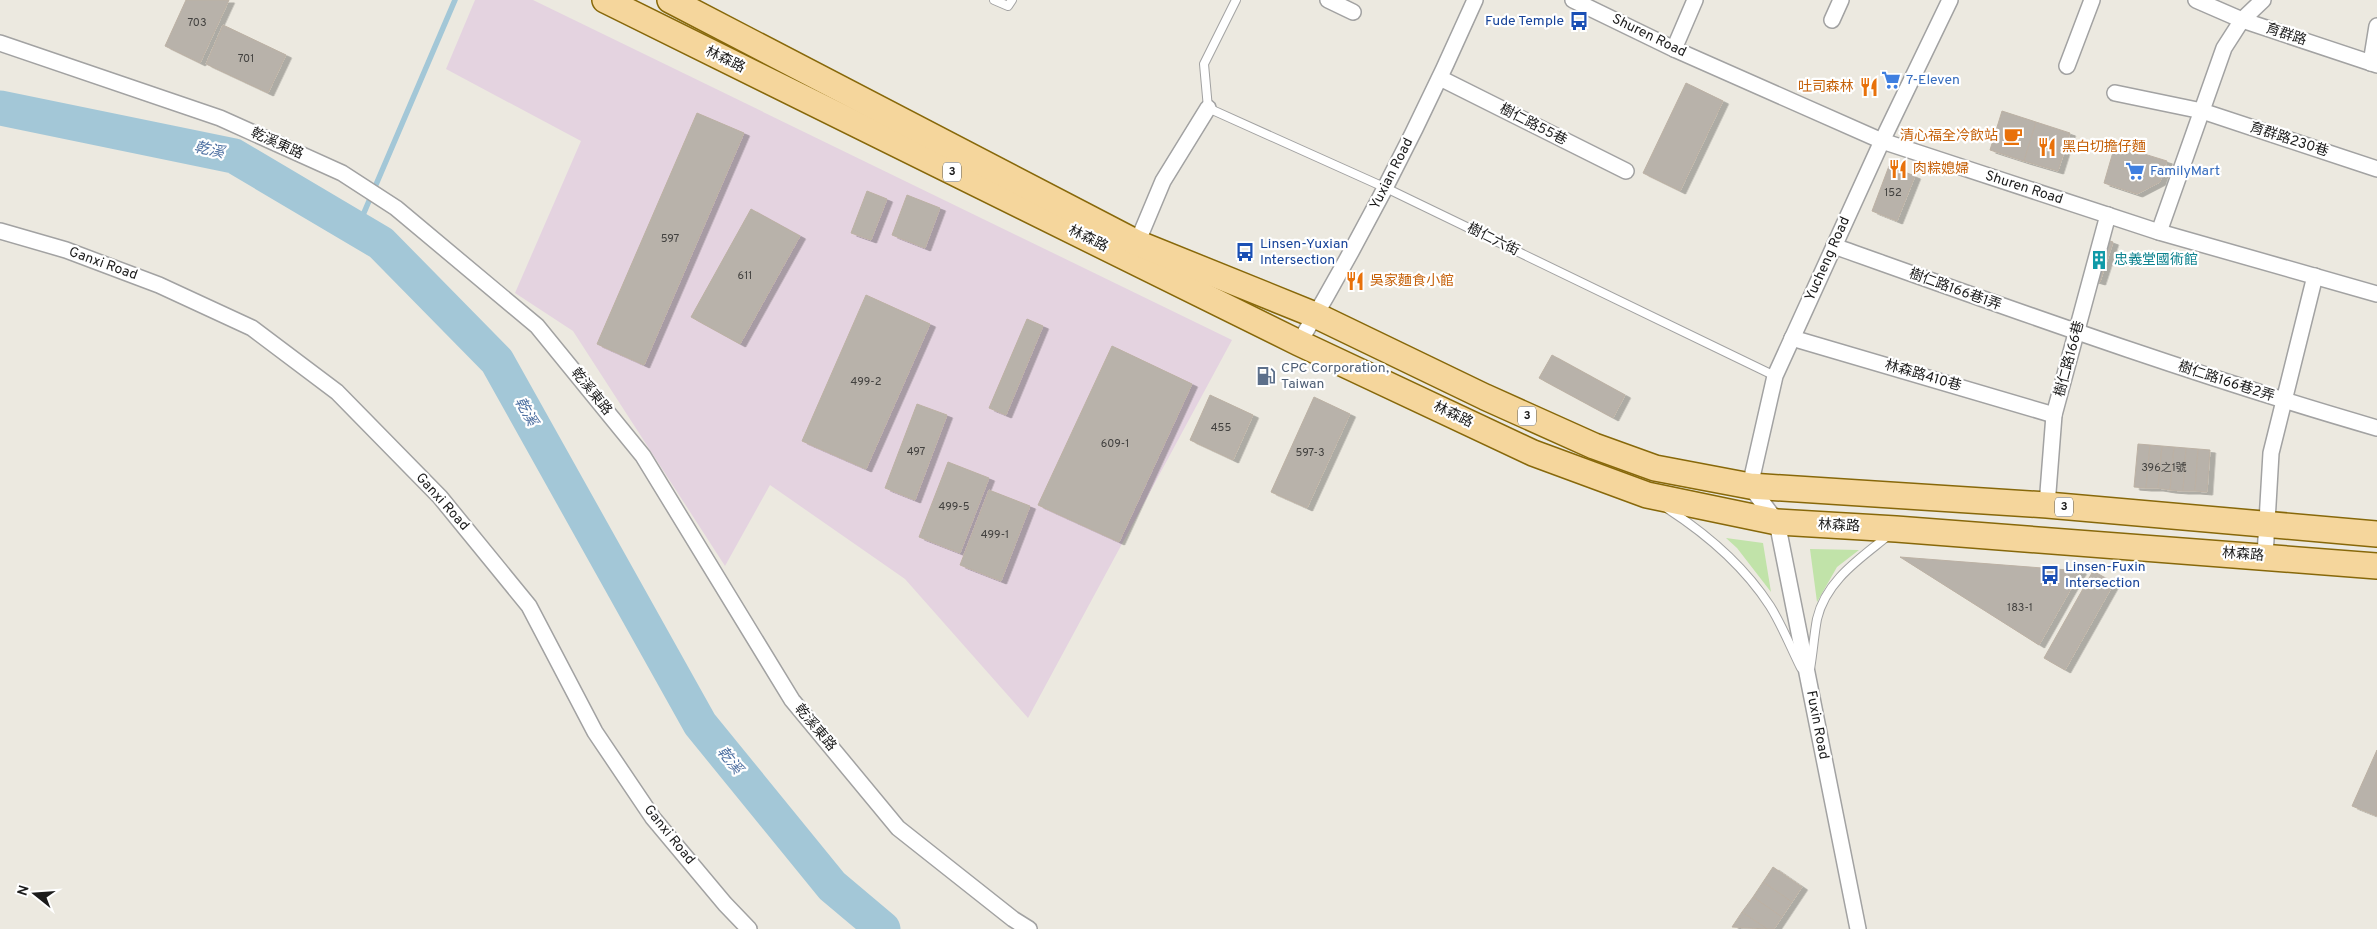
<svg xmlns="http://www.w3.org/2000/svg" width="2377" height="929" font-family="Overpass,'Noto Sans TC',sans-serif">
  <style>
    .industrial { fill: #e4d3e0 }
    .grass { fill: #c1e3a9 }
    .lines { fill: none; stroke-linecap: round; stroke-linejoin: round }
    .stream { stroke: #a3c7d7; stroke-width: 5.5 }
    .river { stroke: #a3c7d7; stroke-width: 35 }
    .building { fill: #b8b2aa; stroke: #bcb1a4; filter: url(#shadow) }
    .lane-casing { stroke: #a2a2a2; stroke-width: 10 }
    .street-casing { stroke: #a2a2a2; stroke-width: 18 }
    .primary-casing { stroke: #87680a; stroke-width: 28 }
    .lane { stroke: #fff; stroke-width: 8 }
    .street { stroke: #fff; stroke-width: 15 }
    .primary { stroke: #f5d69c; stroke-width: 25 }
    .labels { text-anchor: middle; dominant-baseline: central; stroke-width: 4.5; stroke-linejoin: round; paint-order: stroke }
    .number-label { font-size: 11px; fill: #42413f }
    .shield { fill: #fff; stroke: #5f5f5f; stroke-width: 1 }
    .shield-label { font-size: 12px; font-weight: bold; fill: #1b1b1b }
    .transit-label { font-size: 14px; fill: #164399; stroke: #fff; text-anchor: start }
    .street-label { font-size: 14px; fill: #1b1b1b; stroke: #fff }
    .shop-label { font-size: 14px; fill: #366cbe; stroke: #fff; text-anchor: start }
    .food-label { font-size: 14px; fill: #c56008; stroke: #fff; text-anchor: start }
    .culture-label { font-size: 14px; fill: #0d838f; stroke: #fff; text-anchor: start }
    .service-label { font-size: 14px; fill: #4e5e75; stroke: #fff; text-anchor: start }
    .water-label { font-size: 15px; font-style: italic; fill: #4f71a2; stroke: #fff }
  </style>
  <defs>
    <filter id="shadow"><feDropShadow dx="5.5" dy="3" stdDeviation="0" flood-color="#0004"/></filter>
  </defs>
  <rect width="100%" height="100%" fill="#ece9e0"/>
  <!-- industrial -->
  <path class="industrial" d="M475,0H533L1232,340L1028,718L905,579L770,485L725,566L573,331L515,293L581,141L446,69Z"/>
  <!-- grass -->
  <g class="grass">
    <path d="M1726,538L1763,543L1771,592L1737,548Z"/>
    <path d="M1810,549L1859,550L1837,567L1817,602Z"/>
  </g>
  <g class="lines">
    <!-- stream -->
    <path class="stream" d="M357,229L455,0"/>
    <!-- river -->
    <path class="river" d="M0,108L234,156L381,243L497,361L700,724L832,886L883,929"/>
  </g>
  <!-- building -->
  <g class="building">
    <path d="M186,0H229L200,63L165,46Z"/>
    <path d="M223,25L286,55L268,93L206,64Z"/>
    <path d="M1686,83L1723,101L1680,191L1643,173Z"/>
    <path d="M2002,111L2036,122L2024,161L1990,150Z"/>
    <path d="M697,113L744,133L644,365L597,344Z"/>
    <path d="M2036,122L2070,133L2058,171L2024,161Z"/>
    <path d="M2115,145L2167,161L2160,182L2137,194L2104,183Z"/>
    <path d="M1889,166L1915,176L1897,221L1872,211Z"/>
    <path d="M867,191L887,199L871,240L851,233Z"/>
    <path d="M907,195L940,208L925,248L892,235Z"/>
    <path d="M751,209L800,236L740,344L691,317Z"/>
    <path d="M2099,237L2113,242L2100,282L2086,278Z"/>
    <path d="M866,295L930,324L866,469L802,441Z"/>
    <path d="M1027,319L1043,326L1006,415L989,408Z"/>
    <path d="M1112,346L1192,384L1119,542L1038,505Z"/>
    <path d="M1552,355L1625,395L1613,418L1539,378Z"/>
    <path d="M1210,395L1253,415L1233,460L1190,440Z"/>
    <path d="M1314,397L1350,414L1307,508L1271,492Z"/>
    <path d="M917,404L947,415L915,500L885,488Z"/>
    <path d="M2138,444L2150,445L2146,488L2134,487Z"/>
    <path d="M2150,445L2162,446L2158,488H2146Z"/>
    <path d="M2162,446L2174,447L2170,490L2158,488Z"/>
    <path d="M2174,447L2186,448L2183,491L2170,490Z"/>
    <path d="M2186,448L2198,449L2195,491H2183Z"/>
    <path d="M2198,449L2210,450L2207,492L2195,491Z"/>
    <path d="M948,462L989,478L960,553L919,537Z"/>
    <path d="M989,490L1030,506L1001,581L960,565Z"/>
    <path d="M1900,557L2081,571L2039,645Z"/>
    <path d="M2093,571L2114,583L2065,670L2044,658Z"/>
    <path d="M2377,750V816L2352,806Z"/>
    <path d="M1773,867L1802,887L1792,902L1763,882Z"/>
    <path d="M1763,882L1792,902L1782,917L1753,897Z"/>
    <path d="M1753,897L1782,917L1774,929H1767L1742,912Z"/>
    <path d="M1742,912L1767,929L1732,927Z"/>
  </g>
  <g class="lines">
    <!-- lane casing -->
    <g class="lane-casing">
      <g id="lane">
        <path d="M994,0L1008,6L1012,0"/>
        <path d="M1236,0L1204,64L1208,108L1386,188L1775,376"/>
        <path d="M1668,509C1708,535 1744,566 1770,606C1782,625 1791,648 1801,668"/>
        <path d="M1810,669C1813,652 1814,635 1817,619C1826,580 1861,558 1889,535"/>
      </g>
    </g>
    <!-- street casing -->
    <g class="street-casing">
      <g id="street">
        <path d="M1328,0L1353,12"/>
        <path d="M1573,0L1674,49L1882,141L2159,232L2377,294"/>
        <path d="M2196,0L2242,20L2377,65"/>
        <path d="M1832,20L1841,0"/>
        <path d="M0,43L220,118L342,173L396,208L537,326L643,456L792,700L898,828L1013,919L1029,929"/>
        <path d="M1674,49L1695,0"/>
        <path d="M2371,63L2377,26"/>
        <path d="M2067,66L2092,0"/>
        <path d="M1440,78L1626,171"/>
        <path d="M2115,93L2202,111L2377,169"/>
        <path d="M0,231L66,250L159,285L252,328L337,392L440,497L529,606L595,732L653,818L725,904L749,929"/>
        <path d="M2159,232L2224,48L2242,20L2263,0"/>
        <path d="M1137,243L1163,181L1208,108"/>
        <path d="M1834,246C2014,310 2193,375 2377,428"/>
        <path d="M1792,338L2054,415"/>
        <path d="M1299,343C1365,232 1423,118 1475,0"/>
        <path d="M2047,505L2054,415L2108,215"/>
        <path d="M2265,556L2271,453L2315,276"/>
        <path d="M1858,929L1777,522L1750,486L1775,376L1882,141L1950,0"/>
      </g>
    </g>
    <!-- primary casing -->
    <g class="primary-casing">
      <g id="primary">
        <path d="M605,0L1299,343L1533,453L1647,495L1777,522L1896,529L2377,566"/>
        <path d="M670,0L1137,243L1315,315L1485,397L1594,446L1655,468L1750,486L2047,505L2377,534"/>
      </g>
    </g>
    <!-- lane -->
    <use href="#lane" class="lane"/>
    <!-- street -->
    <use href="#street" class="street"/>
    <!-- primary -->
    <use href="#primary" class="primary"/>
  </g>
  <!-- icons -->
  <defs>
    <g id="bus-bare" transform="scale(1.5)"><path d="M-5-6H5V4H4V6H2V4H-2V6H-4V4H-5ZM-3.5-4V0h7V-4ZM-3.5 1.2v1.5H-2V1.2ZM2 1.2v1.5H3.5V1.2Z" fill="#1a4fb4" stroke="#fff" stroke-width="2.5" paint-order="stroke"/></g>
    <g id="supermarket-bare" transform="scale(1.5)"><path d="M-6-5.5h2.5l.6 2H6L4.5 2H-2.5L-4.4-4H-6ZM-1.5 3.2a1.3 1.3 0 1 0 .1 0ZM3 3.2a1.3 1.3 0 1 0 .1 0Z" fill="#3f7fe0" stroke="#fff" stroke-width="2.5" paint-order="stroke"/></g>
    <g id="restaurant-bare" transform="scale(1.5)"><path d="M-5-6h1v4h1v-4h1v4h1v-4h1v5L-1.5 .5V6h-2V.5L-5-1ZM5-6V6H3V1.5H1.5Q1.5-4 5-6Z" fill="#e8710a" stroke="#fff" stroke-width="2.5" paint-order="stroke"/></g>
    <g id="cafe-bare" transform="scale(1.5)"><path d="M-5.5-4.5H6V0H3Q3 3.5 0 3.5H-2.5Q-5.5 3.5-5.5 0ZM3-3.2v2h1.7v-2ZM-6 4.5H4V6H-6Z" fill="#e8710a" stroke="#fff" stroke-width="2.5" paint-order="stroke"/></g>
    <g id="building-bare" transform="scale(1.5)"><path d="M-4-6H4V6H1V3H-1V6H-4ZM-2.5-4.3h1.7v1.8h-1.7ZM.8-4.3h1.7v1.8H.8ZM-2.5-1h1.7V.8h-1.7ZM.8-1h1.7V.8H.8Z" fill="#0f9aa8" stroke="#fff" stroke-width="2.5" paint-order="stroke"/></g>
    <g id="fuel-bare" transform="scale(1.5)"><path d="M-5.5-6h7V0h2V4h1.3V-2.5L3-4.5l.8-.8L6-3V5H2.5V1h-1V6h-7ZM-4.2-4.7v3.2H.2V-4.7Z" fill="#5c6f8a" stroke="#fff" stroke-width="2.5" paint-order="stroke"/></g>
  </defs>
  <g fill-rule="evenodd">
    <use href="#bus-bare" x="1579" y="21"/>
    <use href="#supermarket-bare" x="1891" y="80"/>
    <use href="#restaurant-bare" x="1869" y="87"/>
    <use href="#cafe-bare" x="2013" y="136"/>
    <use href="#restaurant-bare" x="2047" y="147"/>
    <use href="#restaurant-bare" x="1898" y="169"/>
    <use href="#supermarket-bare" x="2135" y="171"/>
    <use href="#bus-bare" x="1245" y="252"/>
    <use href="#building-bare" x="2099" y="260"/>
    <use href="#restaurant-bare" x="1355" y="281"/>
    <use href="#fuel-bare" x="1266" y="376"/>
    <use href="#bus-bare" x="2050" y="575"/>
  </g>
  <g class="labels">
    <!-- number labels -->
    <g class="number-label">
      <text x="197" y="23">703</text>
      <text x="246" y="59">701</text>
      <text x="1893" y="193">152</text>
      <text x="670" y="239">597</text>
      <text x="745" y="276">611</text>
      <text x="866" y="382">499-2</text>
      <text x="1221" y="428">455</text>
      <text x="1115" y="444">609-1</text>
      <text x="916" y="452">497</text>
      <text x="1310" y="453">597-3</text>
      <text x="2164" y="468">396之1號</text>
      <text x="954" y="507">499-5</text>
      <text x="995" y="535">499-1</text>
      <text x="2020" y="608">183-1</text>
    </g>
    <!-- shield labels -->
    <g class="shield">
      <rect x="943" y="162.5" width="18" height="19" rx="4"/>
      <rect x="1518" y="406.5" width="18" height="19" rx="4"/>
      <rect x="2055" y="497.5" width="18" height="19" rx="4"/>
    </g>
    <g class="shield-label">
      <text x="952" y="172">3</text>
      <text x="1527" y="416">3</text>
      <text x="2064" y="507">3</text>
    </g>
    <!-- transit labels -->
    <g class="transit-label">
      <text x="1564" y="21" text-anchor="end">Fude Temple</text>
      <text x="1260" y="244">Linsen-Yuxian<tspan x="1260" dy="16">Intersection</tspan></text>
      <text x="2065" y="567">Linsen-Fuxin<tspan x="2065" dy="16">Intersection</tspan></text>
    </g>
    <!-- street labels -->
    <g class="street-label">
      <text transform="translate(2286 35) rotate(18)">育群路</text>
      <text transform="translate(1649 36) rotate(26)">Shuren Road</text>
      <text transform="translate(725 60) rotate(26)">林森路</text>
      <text transform="translate(1533 125) rotate(27)">樹仁路55巷</text>
      <text transform="translate(2289 140) rotate(18)">育群路230巷</text>
      <text transform="translate(277 144) rotate(24)">乾溪東路</text>
      <text transform="translate(1392 174) rotate(-63)">Yuxian Road</text>
      <text transform="translate(2024 188) rotate(18)">Shuren Road</text>
      <text transform="translate(1088 239) rotate(26)">林森路</text>
      <text transform="translate(1493 240) rotate(26)">樹仁六街</text>
      <text transform="translate(1828 259) rotate(-66)">Yucheng Road</text>
      <text transform="translate(103 264) rotate(20)">Ganxi Road</text>
      <text transform="translate(1955 290) rotate(20)">樹仁路166巷1弄</text>
      <text transform="translate(2070 359) rotate(-75)">樹仁路166巷</text>
      <text transform="translate(1923 376) rotate(16)">林森路410巷</text>
      <text transform="translate(2226 382) rotate(18)">樹仁路166巷2弄</text>
      <text transform="translate(591 392) rotate(51)">乾溪東路</text>
      <text transform="translate(1453 415) rotate(25)">林森路</text>
      <text transform="translate(442 502) rotate(48)">Ganxi Road</text>
      <text transform="translate(1839 526) rotate(3)">林森路</text>
      <text transform="translate(2243 555) rotate(4)">林森路</text>
      <text transform="translate(1817 725) rotate(79)">Fuxin Road</text>
      <text transform="translate(815 728) rotate(50)">乾溪東路</text>
      <text transform="translate(669 835) rotate(51)">Ganxi Road</text>
    </g>
    <!-- shop labels -->
    <g class="shop-label">
      <text x="1906" y="80">7-Eleven</text>
      <text x="2150" y="171">FamilyMart</text>
    </g>
    <!-- food labels -->
    <g class="food-label">
      <text x="1854" y="87" text-anchor="end">吐司森林</text>
      <text x="1998" y="136" text-anchor="end">清心福全冷飲站</text>
      <text x="2062" y="147">黑白切擔仔麵</text>
      <text x="1913" y="169">肉粽媳婦</text>
      <text x="1370" y="281">吳家麵食小館</text>
    </g>
    <!-- culture labels -->
    <g class="culture-label">
      <text x="2114" y="260">忠義堂國術館</text>
    </g>
    <!-- service labels -->
    <g class="service-label">
      <text x="1281" y="368">CPC Corporation,<tspan x="1281" dy="16">Taiwan</tspan></text>
    </g>
    <!-- water labels -->
    <g class="water-label">
      <text transform="translate(209 151) rotate(12)">乾溪</text>
      <text transform="translate(525 412) rotate(61)">乾溪</text>
      <text transform="translate(729 761) rotate(51)">乾溪</text>
    </g>
  </g>
  <!-- north arrow -->
  <g transform="translate(35 894) rotate(287)" stroke="#ffffff" stroke-width="4" paint-order="stroke">
  <path d="M0-4L9 19L0 12L-9 19Z" fill="#1b1b1b"/>
  <text y="-8" font-size="14" font-weight="bold" text-anchor="middle" fill="#1b1b1b">N</text>
  </g>
</svg>
